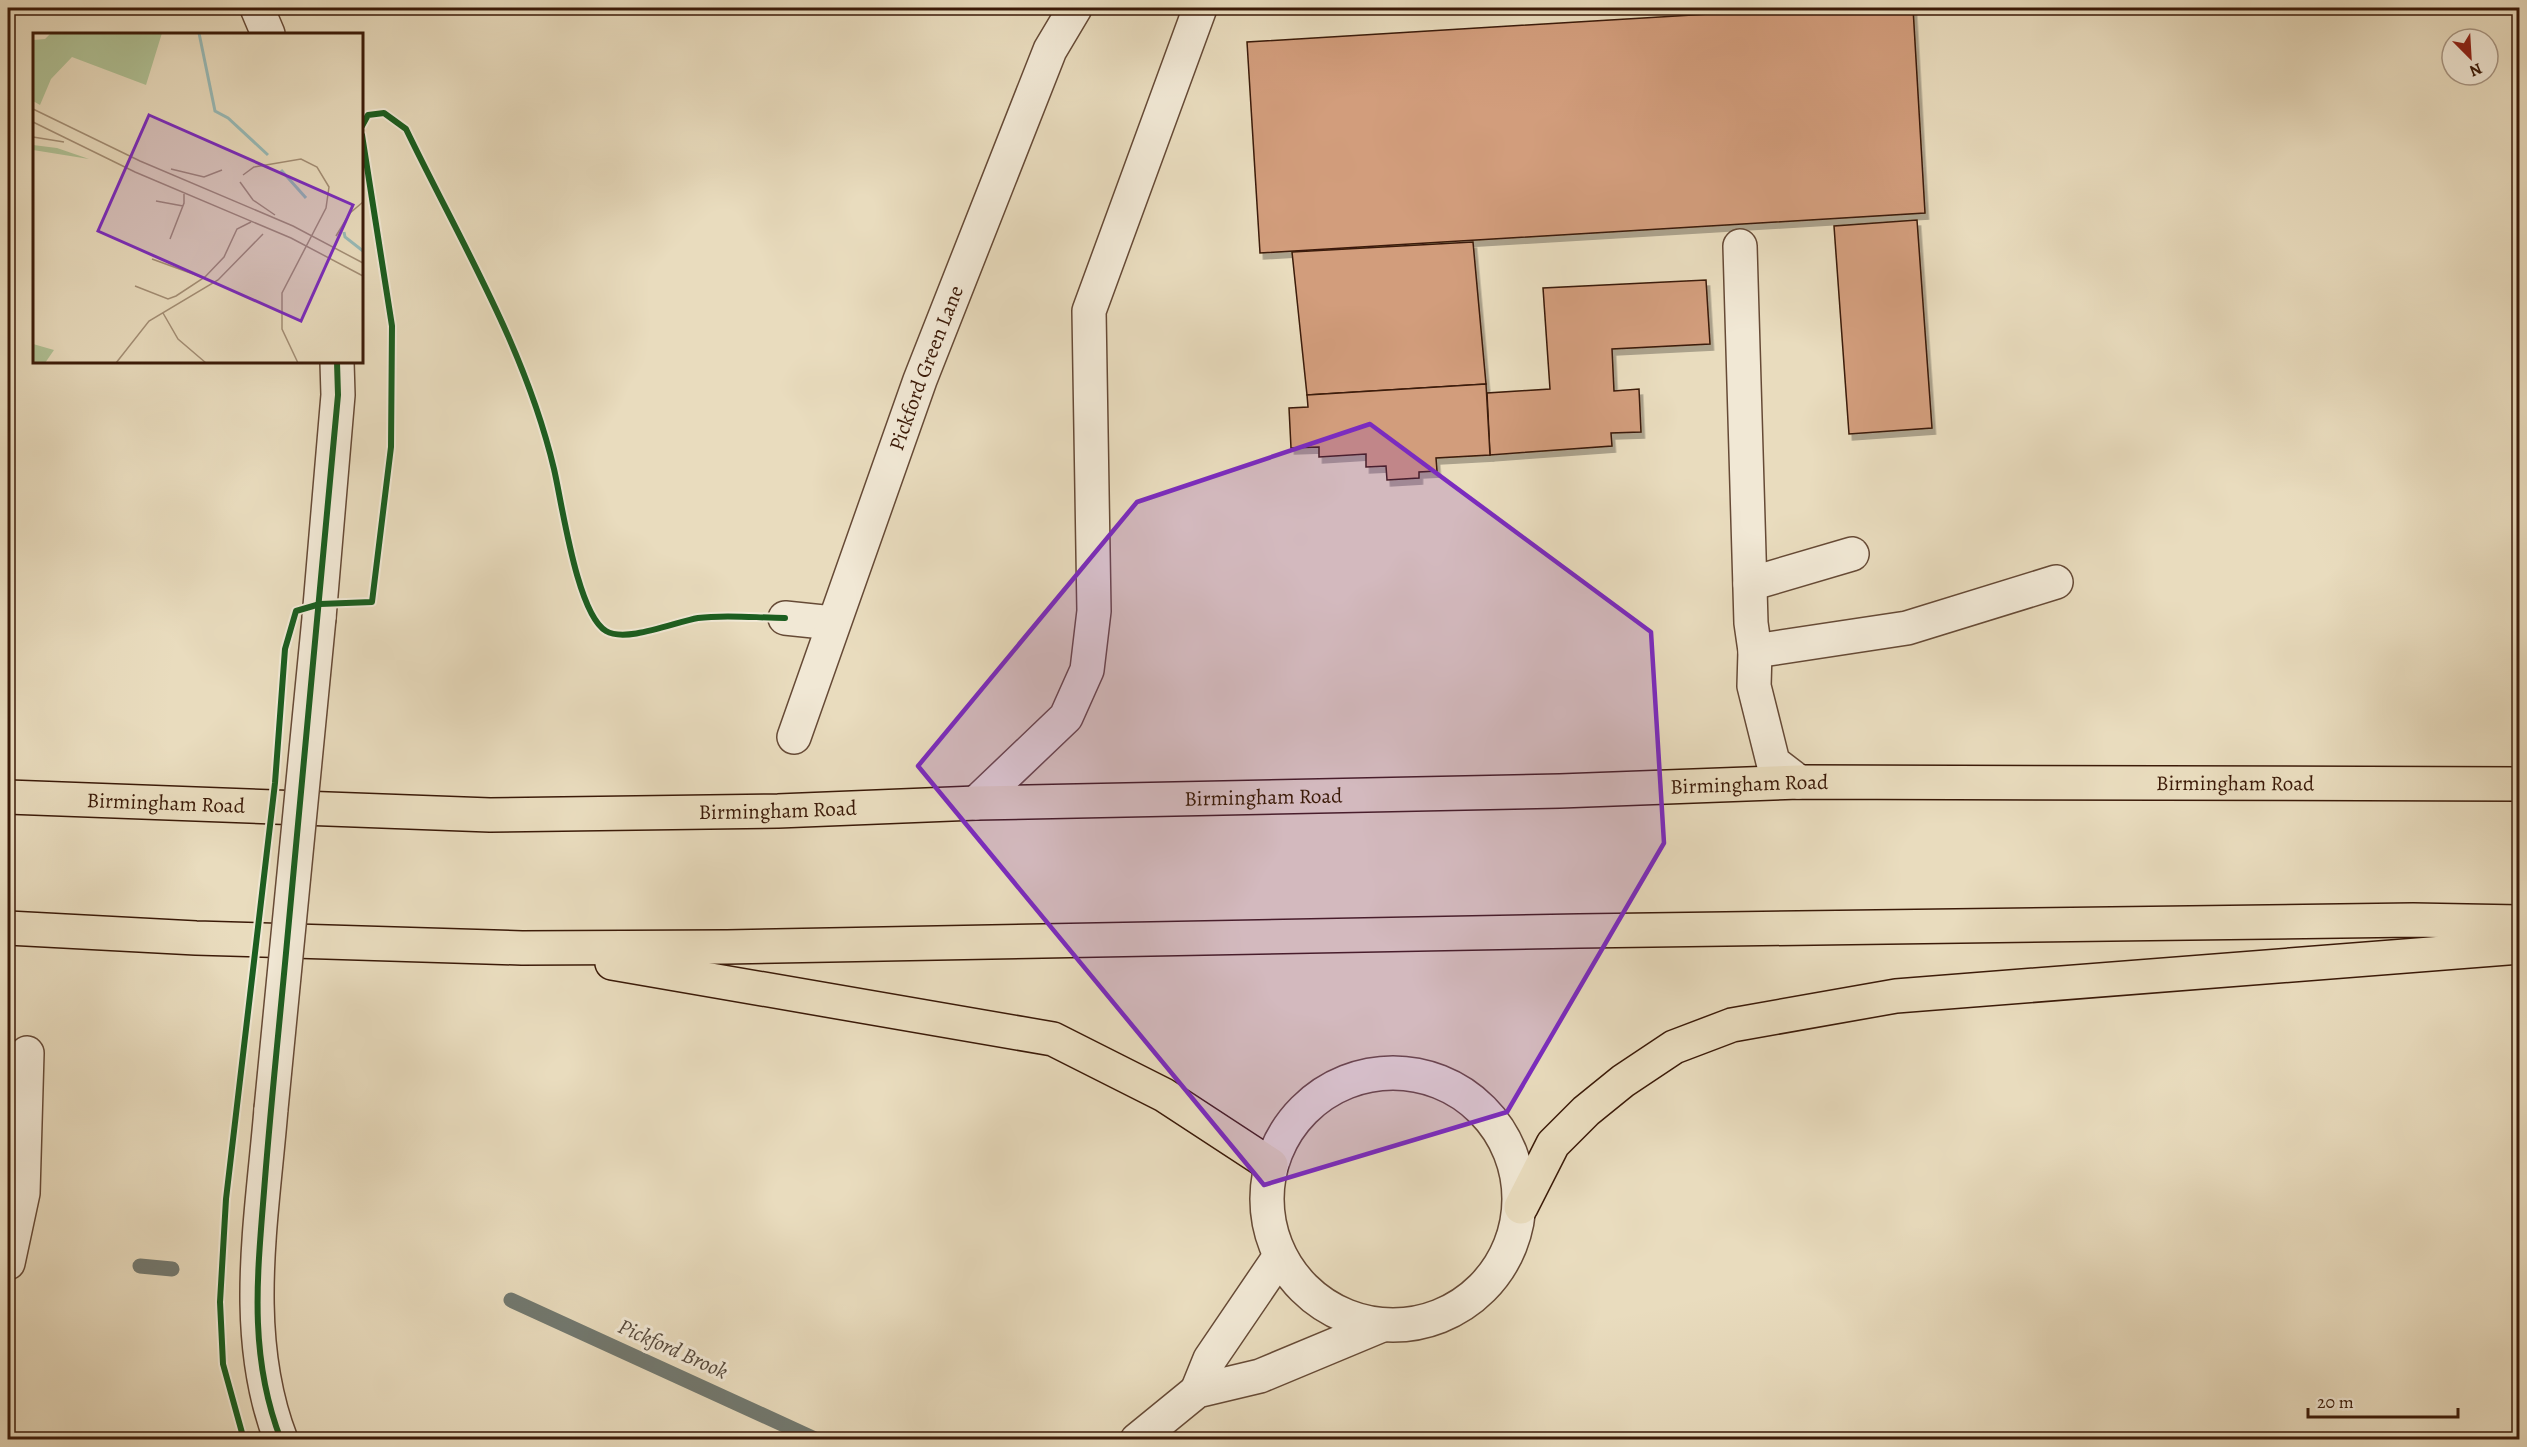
<svg xmlns="http://www.w3.org/2000/svg" width="2527" height="1447" font-family="Alegreya,serif">
  <style>
    .lines { fill: none; stroke-linecap: round; stroke-linejoin: round }
    .stream { stroke: #737a71; stroke-width: 15 }
    .building { fill: #d29d7c; stroke: #3b1a08; stroke-width: 1.5; filter: url(#shadow) }
    .minor-casing { stroke: #664a36; stroke-width: 36 }
    .highway-casing { stroke: #3b1a08; stroke-width: 36 }
    .minor { stroke: #f1e8d5; stroke-width: 33 }
    .highway { stroke: #e9dcbe; stroke-width: 33 }
    .minor-bridge-casing { stroke: #664a36; stroke-width: 36; stroke-linecap: butt }
    .minor-bridge { stroke: #f1e8d5; stroke-width: 33 }
    .cycleway-casing { stroke: #f1e8d5; stroke-width: 10 }
    .cycleway { stroke: #1b5e20; stroke-width: 6 }
    .marked { fill: #7b2cbf; fill-opacity: 0.2; stroke: #7b2cbf; stroke-width: 4.5; stroke-linejoin: round }
    .labels { text-anchor: middle; dominant-baseline: central; stroke-width: 6; stroke-linejoin: round; paint-order: stroke }
    .street-label { font-size: 21px; fill: #3b1a08; stroke: #f1e8d5 }
    .water-label { font-size: 22px; font-style: italic; fill: #574a3d; stroke: #f1e8d5 }
    .inset-river { fill: none; stroke: #98bab7; stroke-width: 3 }
    .inset-road { fill: none; stroke: #a38e75; stroke-width: 1.5 }
    .view { fill: #7b2cbf; fill-opacity: 0.15; stroke: #7b2cbf; stroke-width: 3 }
    .inset-edge { fill: none; stroke: #3b1a08; stroke-width: 3 }
  </style>
  <defs>
    <filter id="shadow"><feDropShadow dx="3.5" dy="6" stdDeviation="0" flood-color="#0004"/></filter>
  </defs>
  <rect width="100%" height="100%" fill="#e9dcbe"/>
  <filter id="stains"><feTurbulence type="fractalNoise" baseFrequency=".00333" numOctaves="4"/><feColorMatrix values="0 0 0 0 .2 0 0 0 0 .09 0 0 0 0 .02 0 0 0 .5 -.17"/></filter>
  <radialGradient id="worn" r=".72"><stop offset=".6" stop-color="#630" stop-opacity="0"/><stop offset="1" stop-color="#630" stop-opacity=".3"/></radialGradient>
  <g class="lines">
    <!-- stream -->
    <g class="stream">
      <path d="M140,1266L172,1269"/>
      <path d="M511,1300L817,1440"/>
    </g>
  </g>
  <!-- building -->
  <g class="building">
    <path d="M1809,8H1913L1925,213L1260,253L1247,42Z"/>
    <path d="M1917,220L1932,428L1849,434L1834,226Z"/>
    <path d="M1473,242L1486,384L1307,395L1292,252Z"/>
    <path d="M1706,280L1710,344L1612,349L1614,391L1639,389L1641,432L1611,433L1612,446L1490,455L1487,393L1550,389L1543,288Z"/>
    <path d="M1486,384L1490,455L1436,458L1437,471L1419,472V478L1387,480L1386,466L1366,467V454L1319,457V447L1291,448L1289,408L1308,407L1307,395Z"/>
  </g>
  <g class="lines">
    <!-- minor casing -->
    <g class="minor-casing">
      <g id="minor">
        <path d="M257,8L268,34"/>
        <path d="M1740,246L1751,623L1755,651L1754,686L1773,762L1799,782"/>
        <path d="M1750,584L1852,554"/>
        <path d="M319,618L338,395L337,362"/>
        <path d="M785,618L833,623"/>
        <path d="M1755,651L1907,628L2056,582"/>
        <path id="s1" d="M794,737L920,380L1050,50L1075,8"/>
        <path d="M976,803L1066,717L1087,670L1094,611L1089,311L1200,8"/>
        <circle cx="1393" cy="1199" r="126"/>
        <path d="M271,1109C262,1219 240,1334 281,1440"/>
        <path d="M8,1263L23,1193L27,1053"/>
        <path d="M1197,1391L1210,1359L1280,1256"/>
        <path d="M1137,1440L1197,1391L1260,1376L1380,1326"/>
      </g>
    </g>
    <!-- highway casing -->
    <g class="highway-casing">
      <g id="highway">
        <path id="s2" d="M8,797L490,815L778,811L976,803L1560,791L1799,782L2520,784"/>
        <path d="M8,928L196,938L522,948L727,947L1579,931L2413,920L2520,922"/>
        <path d="M612,963L1053,1039L1164,1095L1271,1165"/>
        <path d="M1521,1207L1553,1144L1586,1111L1623,1081L1674,1047L1732,1025L1896,996L2520,947"/>
      </g>
    </g>
    <!-- minor -->
    <use href="#minor" class="minor"/>
    <!-- highway -->
    <use href="#highway" class="highway"/>
    <!-- minor-bridge casing -->
    <g class="minor-bridge-casing">
      <path id="minor-bridge" d="M271,1109L319,618"/>
    </g>
    <!-- minor-bridge -->
    <use href="#minor-bridge" class="minor-bridge"/>
    <!-- cycleway casing -->
    <g class="cycleway-casing">
      <g id="cycleway">
        <path d="M362,126L368,115L384,113L406,129C460,241 525,347 554,469C562,503 577,614 606,631C626,643 675,622 698,618C726,614 757,618 785,618"/>
        <path d="M244,1440L223,1364L220,1302L226,1199L275,783L285,649L296,611L320,604L372,602L391,447L392,326L362,135"/>
        <path d="M281,1440C247,1352 258,1270 265,1179C271,1103 279,1028 286,953C304,767 322,581 338,395L337,362"/>
      </g>
    </g>
    <!-- cycleway -->
    <use href="#cycleway" class="cycleway"/>
  </g>
  <!-- marked area -->
  <path class="marked" d="M1370,424L1651,632L1664,843L1507,1112L1264,1185L918,766L1137,502Z"/>
  <g class="labels">
    <!-- street labels -->
    <g class="street-label">
      <text stroke="none"><textPath href="#s1" startOffset="392">Pickford Green Lane</textPath></text>
      <text stroke="none"><textPath href="#s2" startOffset="2228">Birmingham Road</textPath></text>
      <text stroke="none"><textPath href="#s2" startOffset="1742">Birmingham Road</textPath></text>
      <text stroke="none"><textPath href="#s2" startOffset="1256">Birmingham Road</textPath></text>
      <text stroke="none"><textPath href="#s2" startOffset="158">Birmingham Road</textPath></text>
      <text stroke="none"><textPath href="#s2" startOffset="770">Birmingham Road</textPath></text>
    </g>
    <!-- water labels -->
    <g class="water-label">
      <text transform="translate(673 1349) rotate(24)">Pickford Brook</text>
    </g>
  </g>
  <!-- overview -->
  <g transform="translate(33 33)">
    <rect width="330" height="330" fill="#e9dcbe"/>
    <path d="M18,0H129L113,52L39,24L18,46L7,72L0,68V7L12,6ZM0,112L24,115L56,126L0,117ZM0,311L21,317L12,330H0Z" fill="#b0c296"/>
    <path class="inset-river" d="M166,0L182,78L195,85L235,122M248,137L273,165M311,199L312,204L330,218"/>
    <path class="inset-road" d="M0,76L107,128L260,193L330,230M0,89L102,139L258,205L330,243M0,104L31,109M138,136L171,144L189,137M210,142L221,134L268,126L284,134L296,154L293,175L249,260V296L265,330M207,149L220,167L242,182M123,168L150,173M303,203L317,180L330,169M137,206L151,170V161M119,226L171,245M102,253L135,266L143,263L172,244L191,224L204,196L218,189M130,280L145,306L173,330M83,330L116,288L185,247L230,201"/>
    <path class="view" d="M116,82L320,172L268,288L65,198Z"/>
    <rect width="330" height="330" class="inset-edge"/>
  </g>
  <!-- margin -->
  <rect width="2527" height="1447" fill="none" stroke="#e9dcbe" stroke-width="30"/>
  <rect x="9" y="9" width="2509" height="1429" fill="none" stroke="#3b1a08" stroke-width="3"/>
  <rect x="15" y="15" width="2497" height="1417" fill="none" stroke="#3b1a08" stroke-width="1.5"/>
  <!-- north arrow -->
  <g transform="translate(2470 57) rotate(156)"><circle r="28" fill="#f1e8d5" stroke="#a89683" stroke-width="1.5"/>
  <path d="M0-4.5L10 22L0 15L-10 22Z" fill="#8f2418"/>
  <text y="-9" font-size="16" font-weight="bold" text-anchor="middle" fill="#3b1a08">N</text>
  </g>
  <!-- scale -->
  <path d="M2308 1408v9h150v-9" fill="none" stroke="#3b1a08" stroke-width="3"/>
  <text x="2317" y="1408" font-size="18" fill="#3b1a08" stroke="#f1e8d5" stroke-width="4.5" paint-order="stroke">20 m</text>
  <rect width="100%" height="100%" filter="url(#stains)"/>
  <rect width="100%" height="100%" fill="url(#worn)"/>
</svg>
